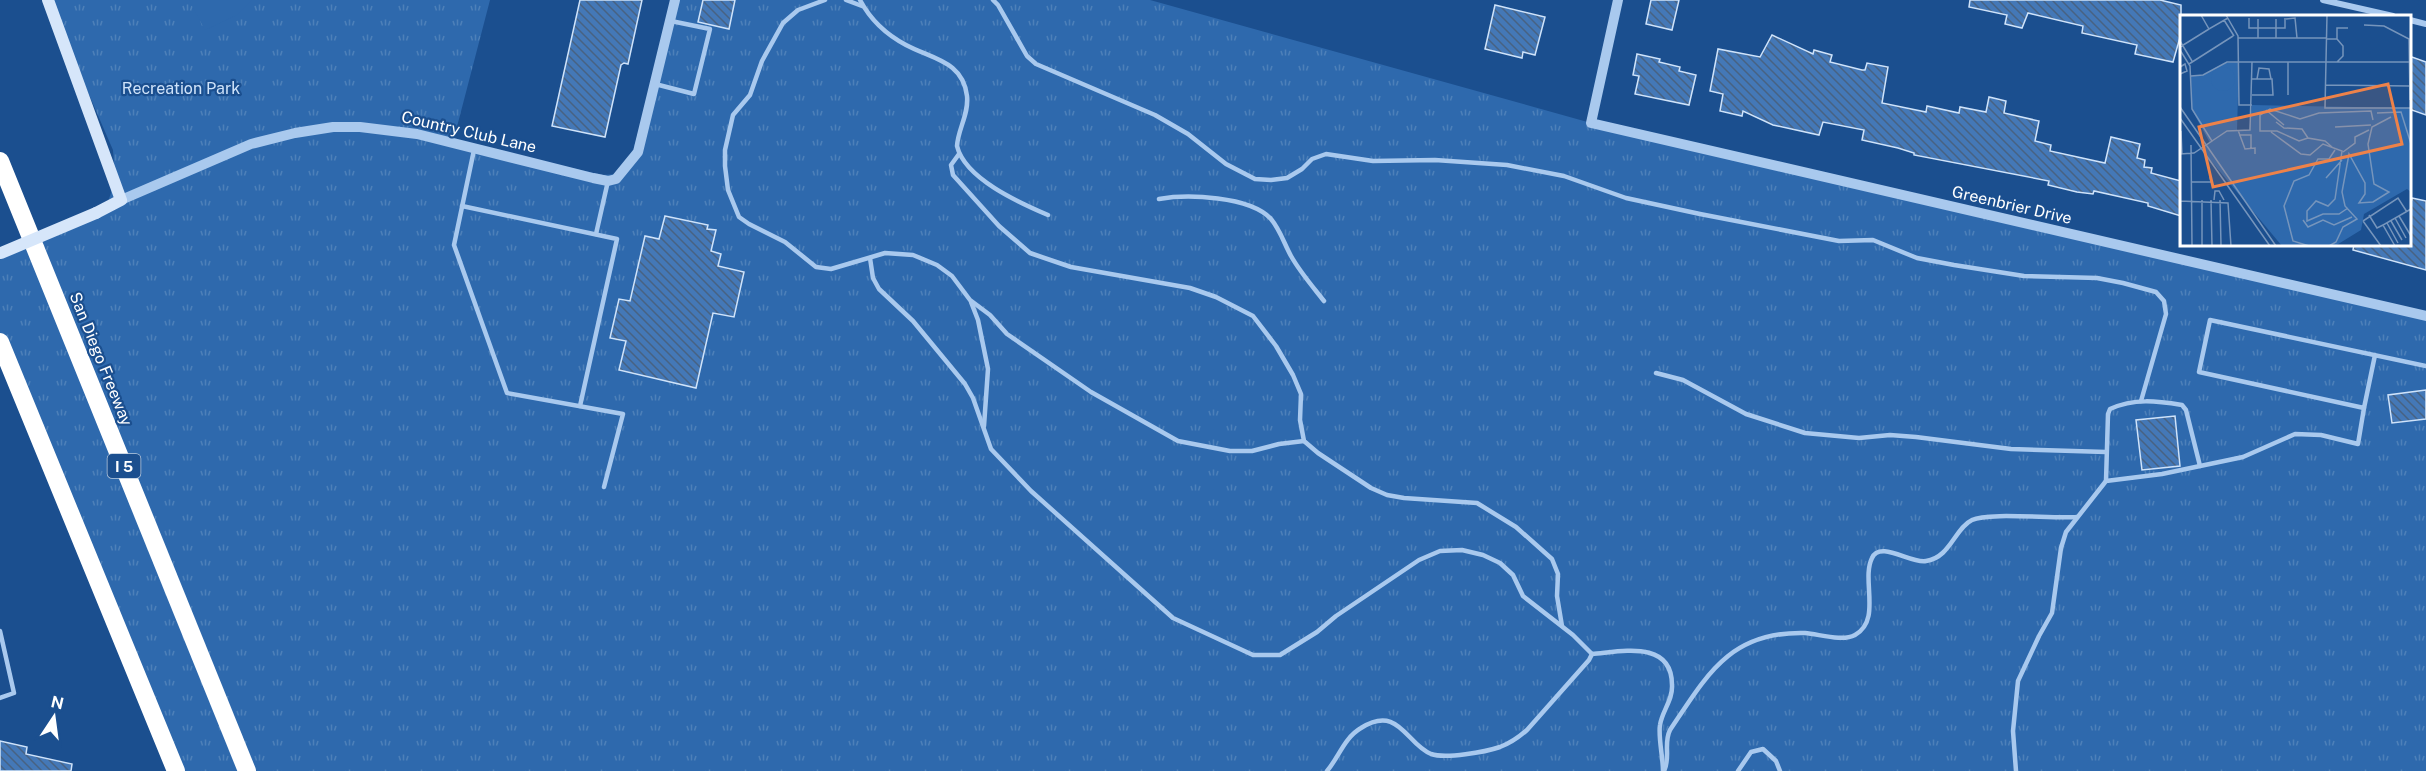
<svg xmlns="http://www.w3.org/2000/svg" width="2426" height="771" font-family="'Public Sans',sans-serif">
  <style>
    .grass { fill: url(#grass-tufts) }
    .pitch { fill: #2e69ad }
    .building { fill: url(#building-back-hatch); stroke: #cfe3fa; stroke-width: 1.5 }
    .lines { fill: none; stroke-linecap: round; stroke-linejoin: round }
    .service { stroke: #a9c9ee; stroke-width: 4.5 }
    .minor { stroke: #a9c9ee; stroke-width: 6 }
    .tertiary { stroke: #a9c9ee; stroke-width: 10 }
    .secondary { stroke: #d6e6fa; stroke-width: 12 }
    .motorway { stroke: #fff; stroke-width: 18 }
    .secondary-bridge { stroke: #d6e6fa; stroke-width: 12 }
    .labels { text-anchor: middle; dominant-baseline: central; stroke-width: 4.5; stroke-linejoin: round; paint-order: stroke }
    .shield { fill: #1b4f8f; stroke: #bbcadd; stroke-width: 1.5 }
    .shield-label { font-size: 15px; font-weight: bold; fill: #fff }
    .park-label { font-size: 16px; fill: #cfe3fa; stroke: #1b4f8f }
    .street-label { font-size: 16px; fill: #fff; stroke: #1b4f8f }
    .inset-road { fill: none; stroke: #7695bc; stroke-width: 1.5 }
    .view { fill: #ee8249; fill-opacity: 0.15; stroke: #ee8249; stroke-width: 3 }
    .inset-edge { fill: none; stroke: #fff; stroke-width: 3 }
  </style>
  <defs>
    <pattern id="grass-tufts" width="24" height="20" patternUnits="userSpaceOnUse" patternTransform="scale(1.5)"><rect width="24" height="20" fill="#2e69ad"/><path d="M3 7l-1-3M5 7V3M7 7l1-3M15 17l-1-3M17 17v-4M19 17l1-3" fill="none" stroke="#4d80b9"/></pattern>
    <pattern id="building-back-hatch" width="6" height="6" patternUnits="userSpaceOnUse" patternTransform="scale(1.5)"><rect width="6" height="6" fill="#4478b7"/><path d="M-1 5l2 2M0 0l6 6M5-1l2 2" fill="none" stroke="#486282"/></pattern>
  </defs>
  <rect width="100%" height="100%" fill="#1b4f8f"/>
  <!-- grass -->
  <path class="grass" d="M48,0H490L453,142L603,175L616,174L629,166L674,0H1150L1591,123L2426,316V771H168L0,352V258L106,206C115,187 115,172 113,150Z"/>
  <!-- pitch -->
  <path class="pitch" d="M189,0H252L237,15L205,30Z"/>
  <!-- building -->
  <g class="building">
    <path d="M580,0H642L628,64L624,63L621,65L605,137L552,126Z"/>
    <path d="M703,0H735L729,29L698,22Z"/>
    <path d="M1651,0H1679L1672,30L1646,24Z"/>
    <path d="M1970,0H2160L2181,5V34L2173,62L2135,54L2137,45L2082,33L2083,26L2028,13L2022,28L2005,24L2007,15L1969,7Z"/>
    <path d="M1495,5L1545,17L1535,55L1523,52L1522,58L1485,49Z"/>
    <path d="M1772,35L1813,54L1814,50L1832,55L1830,62L1862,70H1865L1867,63L1888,67L1882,103L1926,112L1927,106L1959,113L1960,107L1986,112L1989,97L2006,101L2004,113L2039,121L2035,141L2051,145L2050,151L2105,163L2111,137L2140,144L2137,158L2145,160L2144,167L2152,168L2151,173L2181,181V216L2148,206V203L2094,191L2093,194L2077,192L2048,185L2049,181L1914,155V153L1898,148L1862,140L1864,130L1823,122L1819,135L1773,125L1743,111L1742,116L1720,111L1723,94L1710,91L1718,49L1760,57Z"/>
    <path d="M1637,54L1660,59L1659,62L1680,67L1679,71L1696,75L1689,105L1635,94L1639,76L1633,75Z"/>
    <path d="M2409,56L2426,62V115L2409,109Z"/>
    <path d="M2412,198L2426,201V270L2353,250L2354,244H2409V211Z"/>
    <path d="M665,216L708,225L707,229L716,230L711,251L721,254L718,266L744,272L734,317L713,313L696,388L619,370L626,341L610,338L619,299L630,301L645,236L659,239Z"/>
    <path d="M2426,390V419L2392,423L2388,395Z"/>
    <path d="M2175,416L2180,466L2142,470L2136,420Z"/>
    <path d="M0,741L27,747L26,754L72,764L71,771H0Z"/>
  </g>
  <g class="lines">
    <!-- service -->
    <g class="service">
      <path d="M825,0L798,10L783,23L762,61L750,95L733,115L725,150V166L728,190L739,217L749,224L785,242L816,267L831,269L885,253L913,255L937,265L952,276L970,300L990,315L1007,334L1091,392L1178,441L1230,451H1252L1279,444L1304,441"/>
      <path d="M846,0L862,6"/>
      <path d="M860,0C870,19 887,35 906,45C932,59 963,61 967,96C969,114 958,129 957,146C965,179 1020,203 1048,215"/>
      <path d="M993,0L998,5L1027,56L1036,64L1155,115L1188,134L1226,164L1255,179L1271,180L1287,178L1302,169L1312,159L1326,154L1373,161L1435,160L1507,165L1564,176L1626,198L1700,214L1839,241L1873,240L1917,258L1954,265L2024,276L2097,278L2123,283L2156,292L2164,301L2166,314L2141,401"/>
      <path d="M655,84L694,94L710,29L671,21"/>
      <path d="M474,150L454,245L507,393L623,414L604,487"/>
      <path d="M959,154L951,165L953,175L999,226L1030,253L1071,267L1190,288L1216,297L1253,316L1276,346L1293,375L1301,394L1300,420L1304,441L1318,453L1371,488L1387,495L1404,498L1477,503L1516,527L1552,559L1558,574L1557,596L1562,626"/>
      <path d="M1159,199C1187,194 1250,196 1271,219C1280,230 1284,243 1291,256C1300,272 1313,287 1324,301"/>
      <path d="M462,206L617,239L580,406"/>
      <path d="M596,234L608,181"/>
      <path d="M870,258L873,278L879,289L913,321L965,384L973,398L991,449L1031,491L1173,618L1253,655H1280L1317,632L1336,616L1419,560L1440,551L1462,550L1483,555L1500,563L1513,575L1523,596L1573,635L1592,654"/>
      <path d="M971,302L978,320L988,369L984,426"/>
      <path d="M2375,355L2364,408L2199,372L2210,320L2426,366"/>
      <path d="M1656,373L1683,380L1746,414L1805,433L1859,438L1890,435L1916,437L2011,449L2106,452"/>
      <path d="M2106,481L2108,414L2110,409C2134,398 2157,401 2182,405L2186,410L2200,466"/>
      <path d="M1592,654C1620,652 1672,639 1672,685C1673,700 1662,711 1660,725C1658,737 1663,757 1663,771"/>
      <path d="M0,698L14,693L0,631"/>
      <path d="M1327,771C1339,757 1344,738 1361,728C1399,704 1406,744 1431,754C1446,759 1485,752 1500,747C1511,743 1519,737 1527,730L1589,660L1592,654"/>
      <path d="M1664,771C1671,757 1663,744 1670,730C1707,675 1730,631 1805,633C1819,634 1842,642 1855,635C1882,620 1861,580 1872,558C1880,540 1911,564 1926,561C1950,558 1955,528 1972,520C1988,512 2054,519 2077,517"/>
      <path d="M1738,771L1751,752L1763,749L1776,761L1780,771"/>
      <path d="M2016,771L2013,731L2018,681L2039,636L2052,613L2061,548L2066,532L2106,481L2162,474L2224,461L2243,457L2295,434L2321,435L2358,444L2364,408"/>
    </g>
    <!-- minor -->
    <g class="minor">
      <path d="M2323,0L2393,16"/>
      <path d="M2410,20L2426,24"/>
    </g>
    <!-- tertiary -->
    <g class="tertiary">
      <path d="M1618,0L1591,123L2426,316"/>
      <path d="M121,200L251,144L295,133L333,127H360L417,134L593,178L608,181L616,179L638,152L675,0"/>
    </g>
    <!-- secondary -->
    <path class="secondary" d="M48,0L121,200L96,213"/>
    <!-- motorway -->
    <g class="motorway">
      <path d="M0,161L247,771"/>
      <path d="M0,342L176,771"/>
    </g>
    <!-- secondary-bridge -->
    <path class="secondary-bridge" d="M1,253L96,213"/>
  </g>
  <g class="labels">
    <!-- shield labels -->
    <rect class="shield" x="107.5" y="454" width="33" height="24" rx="4.5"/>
    <g class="shield-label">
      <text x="124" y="466">I 5</text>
    </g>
    <!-- park labels -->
    <g class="park-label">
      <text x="181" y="88">Recreation Park</text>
    </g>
    <!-- street labels -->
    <g class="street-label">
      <text transform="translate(469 132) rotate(13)">Country Club Lane</text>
      <text transform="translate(2012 205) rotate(13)">Greenbrier Drive</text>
      <text transform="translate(101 359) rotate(68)">San Diego Freeway</text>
    </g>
  </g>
  <!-- overview -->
  <g transform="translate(2180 15)">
    <rect width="231" height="231" fill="#1b4f8f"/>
    <path d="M59,47L57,115H69L72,90L231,93V177L227,174L184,199L181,215L155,231H102L21,134L30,128L12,95L11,61L23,60L44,48Z" fill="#2e69ad"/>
    <path d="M31 64a12 12 0 1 1 24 0a12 12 0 1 1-24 0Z" fill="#2e69ad"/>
    <path class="inset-road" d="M21,0L29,14L48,3M46,0L58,21L59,90H72M147,0L145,93H231M69,3V13H105V3M106,4L115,3L117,23M44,5L54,21M184,10L204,11L229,24L230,85M58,23H146M78,23V4M96,23V4M146,24H157V13H168M157,24L163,31V41L157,47M0,26L12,46M0,32L29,14M0,35L10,51L12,94L32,126L14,138L0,139M108,47V80M9,49L53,21M0,52L5,49L7,56L0,59M11,61L23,60L47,47H231M72,64H92L93,80H72M77,64L79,53L89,54L91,64M145,70L230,71M0,92L96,231M86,95L104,110M197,98L221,97L231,129M0,103L90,231M96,107L104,113L122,114L128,123L145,126L152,132M155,112L191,110M58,115L65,134L75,133V139M1,116L2,139M91,117L121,139L130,140L143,129L162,136L155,184L148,191L136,186L127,196V206L143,199H159L168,193M59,120H71V133M128,123L119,126L97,116H80V100L90,94L120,104L139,98L191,96L193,105M32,126L47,116L70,115L72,47M11,130L12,231M163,137L175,128V122L189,115M0,157L1,231M146,163L162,145M12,167H31L30,162M22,185V231M31,185L32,231M34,185L35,176H39L44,185M40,185L41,231M0,186L48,188L51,231M189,200L197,213L203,210M219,201L231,221M215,203L226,223M123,205L128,212L143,205L154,210L172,202M183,206L218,183L227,197M183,206L201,231M211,206L222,225M207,208L218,228M129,231L113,226L104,191L114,166L129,160L138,144H149L155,135M149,231L156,227L163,212L177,204L165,191L162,177L169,139L185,168V179L179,188L193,187L209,177L194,169L188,129L192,112L211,102M215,231L203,210L231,194"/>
    <path class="view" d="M208,69L222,129L33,172L19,112Z"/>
    <rect width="231" height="231" class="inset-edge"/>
  </g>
  <!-- north arrow -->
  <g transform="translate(54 717) rotate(13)" stroke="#1b4f8f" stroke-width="4.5" paint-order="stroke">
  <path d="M0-4.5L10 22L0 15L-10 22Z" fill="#ffffff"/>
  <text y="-9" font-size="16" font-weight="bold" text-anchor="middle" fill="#ffffff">N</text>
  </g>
</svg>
